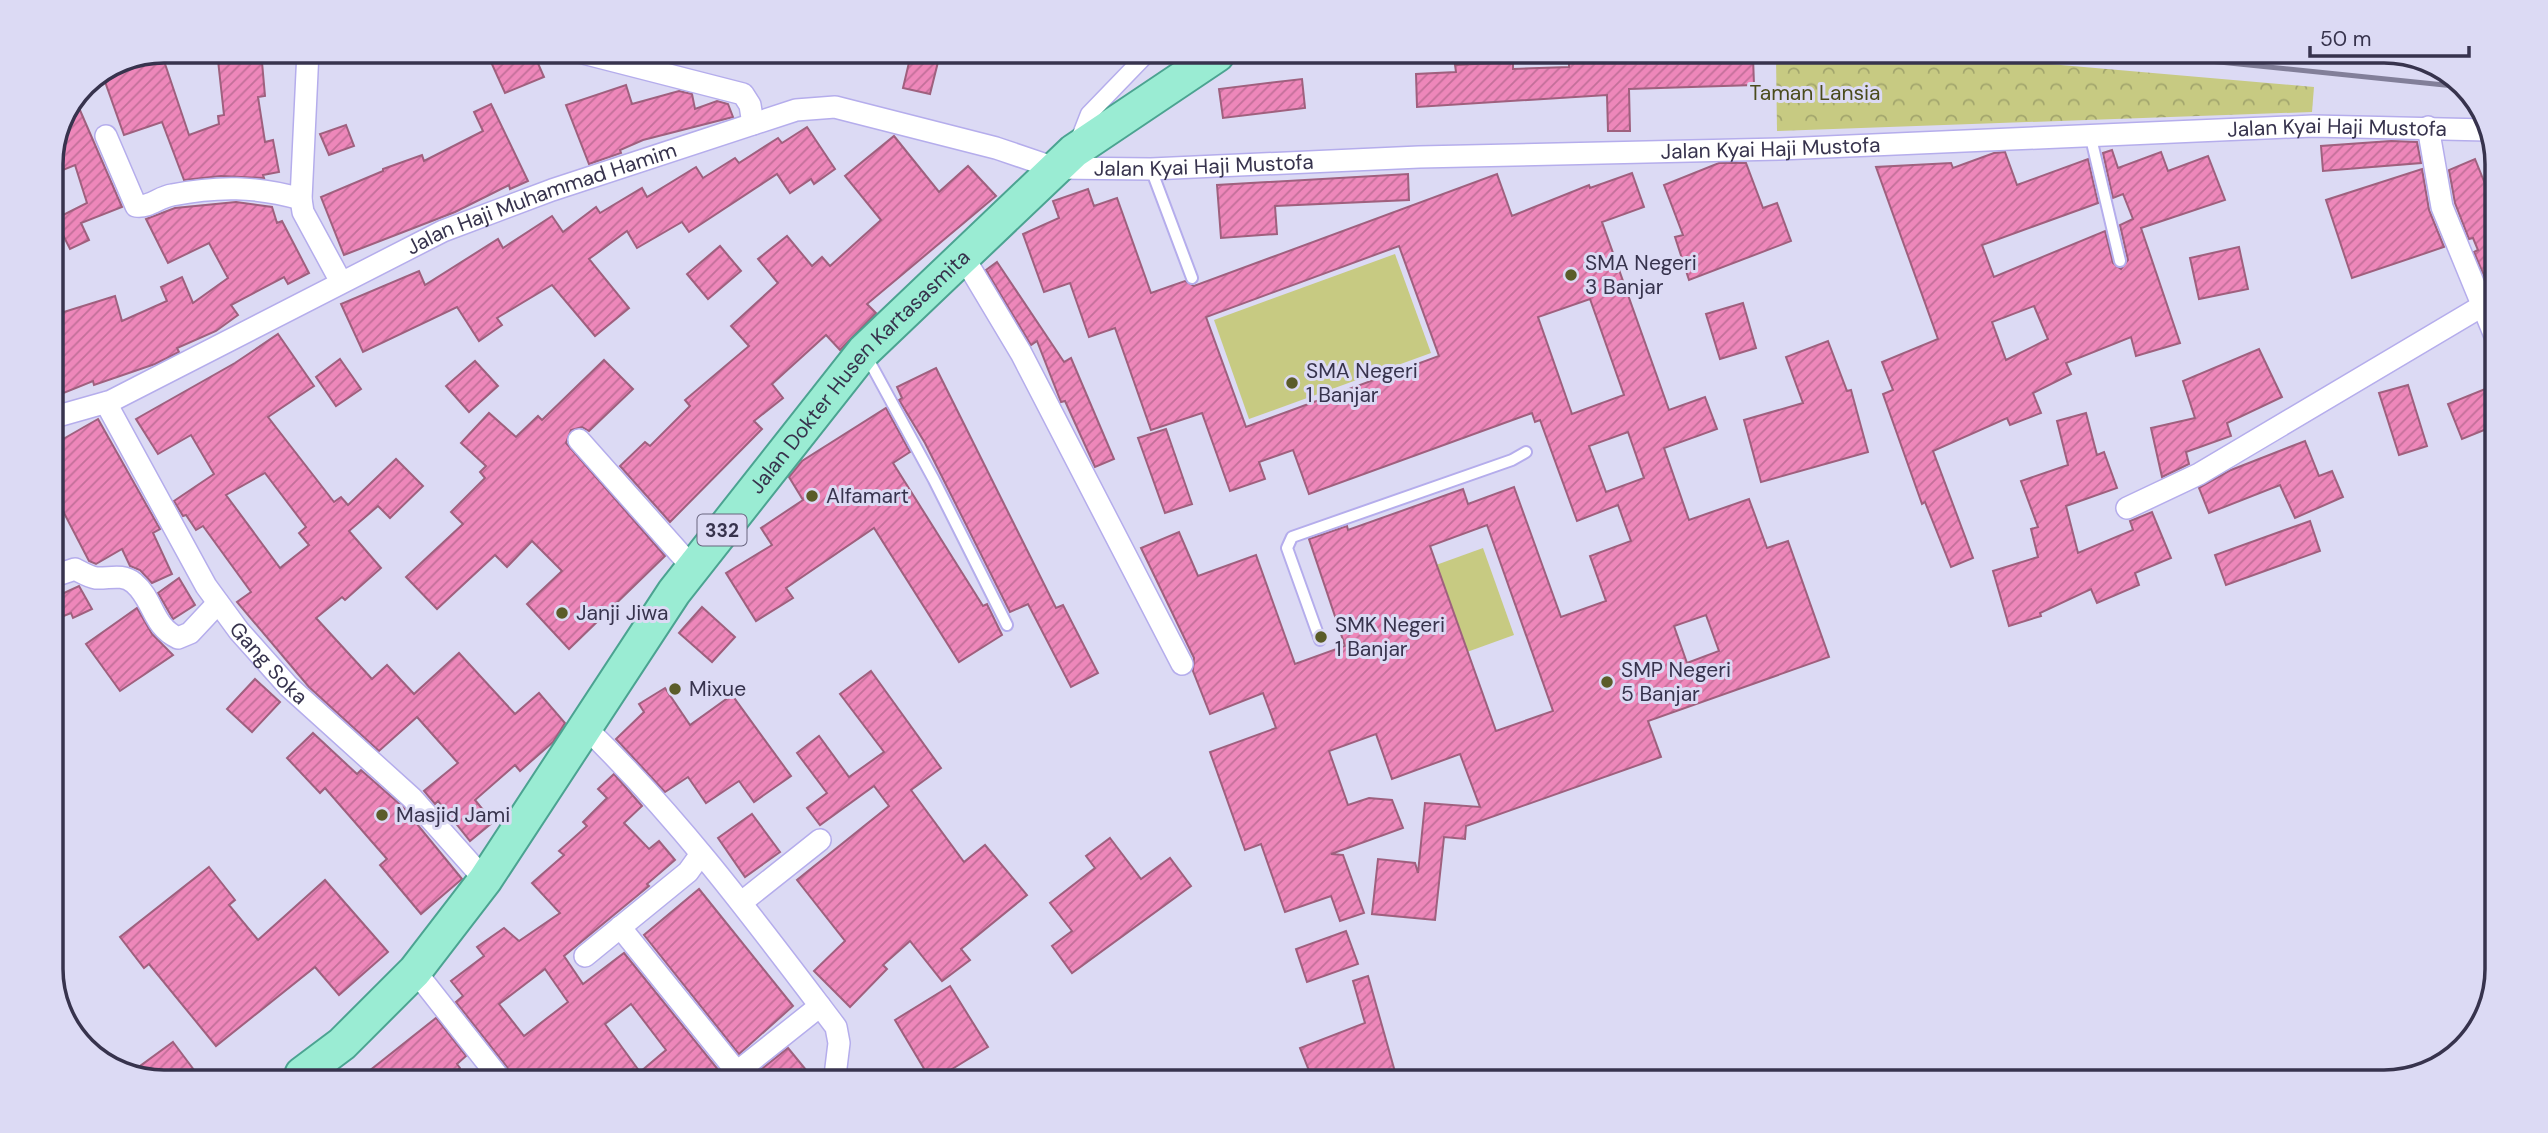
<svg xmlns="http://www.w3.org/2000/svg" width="2548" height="1133" font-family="'DM Sans',sans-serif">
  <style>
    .forest { fill: url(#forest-crowns) }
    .pitch { fill: #c7ca82 }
    .building { fill: url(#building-hatch); stroke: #9f607e; stroke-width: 2; fill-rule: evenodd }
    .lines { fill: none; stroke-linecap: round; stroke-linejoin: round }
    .service-casing { stroke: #b5adec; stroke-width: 14 }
    .pedestrian-casing { stroke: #b5adec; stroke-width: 19 }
    .minor-casing { stroke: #b5adec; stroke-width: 24 }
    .primary-casing { stroke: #4ba391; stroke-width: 37 }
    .service { stroke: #fff; stroke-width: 10 }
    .pedestrian { stroke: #fff; stroke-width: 16 }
    .minor { stroke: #fff; stroke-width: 21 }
    .primary { stroke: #9aecd3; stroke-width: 33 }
    .rail { stroke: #827f99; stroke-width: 5 }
    .poi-dot { fill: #5b5c29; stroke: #dcdaf4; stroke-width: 2.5 }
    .labels { text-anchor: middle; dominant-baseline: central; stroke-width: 6; stroke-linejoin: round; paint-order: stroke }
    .shield { fill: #dcdaf4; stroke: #68657f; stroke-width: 2 }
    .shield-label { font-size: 19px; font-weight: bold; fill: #37334d }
    .park-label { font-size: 21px; fill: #4a4b1c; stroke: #dcdaf4 }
    .street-label { font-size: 21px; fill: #37334d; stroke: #dcdaf4 }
    .poi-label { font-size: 21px; fill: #37334d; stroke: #dcdaf4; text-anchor: start }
    .rim { fill: none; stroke: #37334d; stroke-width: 3.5 }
  </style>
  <defs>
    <pattern id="forest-crowns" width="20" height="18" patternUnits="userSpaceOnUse" patternTransform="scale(1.75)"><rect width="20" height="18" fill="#c7ca82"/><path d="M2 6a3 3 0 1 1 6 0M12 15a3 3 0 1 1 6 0" fill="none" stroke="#a2a56d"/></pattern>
    <pattern id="building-hatch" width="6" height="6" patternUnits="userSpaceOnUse" patternTransform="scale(1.75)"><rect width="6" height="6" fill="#ee87ba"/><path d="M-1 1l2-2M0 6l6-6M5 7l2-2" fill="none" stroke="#c26f99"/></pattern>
  </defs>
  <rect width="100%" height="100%" fill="#dcdaf4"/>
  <!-- forest -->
  <path class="forest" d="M1776,57H1967L2314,87L2312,112L1777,131Z"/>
  <!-- pitch -->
  <g class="pitch">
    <path d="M1395,254L1431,353L1249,419L1214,320Z"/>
    <path d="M1483,548L1514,635L1467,652L1436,565Z"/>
  </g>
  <!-- building -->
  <g class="building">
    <path d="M217,51H261L265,96L258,97L265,142L273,140L279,172L263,175L264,178L221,176L184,180L162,122L124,135L103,76L161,52L189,135L219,124L218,116L224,115Z"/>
    <path d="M516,52H533L544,77L505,93L491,62Z"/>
    <path d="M911,54H940L930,94L903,88Z"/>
    <path d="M1569,56H1619L1620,63L1699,60L1698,56L1753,57L1754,85L1629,89L1630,131H1608L1607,95L1417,107L1416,74L1456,72L1455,65L1513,62V69L1569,67Z"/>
    <path d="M1302,79L1305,108L1223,118L1219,89Z"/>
    <path d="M626,85L632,104L679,91L692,94L695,109L717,101L728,104L733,117L643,140L620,150L621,153L589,164L566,105Z"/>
    <path d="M76,101L122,207L81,223L89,240L70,249L61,231L53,234L51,221L87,203L75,165L58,172L51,156Z"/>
    <path d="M491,104L528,181L510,189L509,185L455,212L344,255L321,197L383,171V169L422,155L424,161L483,131L474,112Z"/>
    <path d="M346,125L354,146L329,155L320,134Z"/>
    <path d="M807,127L835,169L814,184L811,179L790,193L777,174L689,232L682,222L637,248L627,231L589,259L629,308L595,336L552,285L497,318L502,325L479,341L457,307L363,352L341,304L419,271L425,285L498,239L503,248L552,216L563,232L596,207L600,213L642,188L647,197L696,167L703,178L735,158L739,163L778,138L782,143Z"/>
    <path d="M894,136L939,192L968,166L996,196L867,304L876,313L840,350L826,335L772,384L783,398L754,421L762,429L670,522L620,466L645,442L650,446L690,406L685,400L749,346L731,326L778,283L758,259L787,236L812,266L822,257L830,266L881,220L845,176Z"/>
    <path d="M2391,141L2417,142L2421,163L2323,171L2321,146Z"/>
    <path d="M2112,150L2118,168L2161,152L2168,171L2208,156L2225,200L2141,228L2180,343L2136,356L2131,337L2066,363L2071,374L2033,393L2041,413L2010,425L2007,418L1933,451L1973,558L1951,567L1925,502L1922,504L1883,394L1893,390L1882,362L1938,339L1876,167L1951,163L1953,168L1994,153L2005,152L2017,185L2088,159L2098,203L1982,245L1994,277L2105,231L2113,263L2121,269L2128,260L2120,225L2133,219L2123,194L2113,198L2103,153ZM2034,306L2048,339L2006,360L1992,322Z"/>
    <path d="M2475,159L2496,211V291L2489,276L2485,278L2474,252L2478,250L2473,238L2469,239L2455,203L2449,170Z"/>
    <path d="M1719,163H1746L1763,208L1777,203L1791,241L1689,280L1675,237L1683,235L1664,185Z"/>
    <path d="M2422,169L2429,210L2444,247L2352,278L2326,200Z"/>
    <path d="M1632,173L1644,207L1602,222L1669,410L1705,397L1717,429L1664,448L1689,520L1749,499L1767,548L1788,541L1829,657L1648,721L1661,757L1466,826L1465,839L1444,837L1435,920L1372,914L1378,859L1415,863L1418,873L1425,803L1480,807L1460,754L1392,779L1376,734L1329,751L1348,805L1369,798L1392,800L1403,828L1331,854L1343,855L1364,913L1340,921L1331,896L1285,912L1261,844L1245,850L1210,752L1276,728L1263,693L1210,714L1193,671L1194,658L1141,548L1179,532L1198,576L1256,555L1295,664L1345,646L1309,539L1347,526L1348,530L1463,489L1468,504L1514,487L1561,617L1606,601L1590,556L1631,541L1618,505L1577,521L1540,420L1535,422L1532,413L1309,494L1293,450L1259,462L1265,479L1230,491L1202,413L1151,430L1115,328L1089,337L1070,283L1044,292L1023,234L1059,218L1053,201L1088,189L1094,206L1117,198L1151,293L1185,281L1194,286L1497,174L1512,216L1589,185L1590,188ZM1399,246L1439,356L1246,427L1206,317ZM1590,299L1624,395L1572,414L1538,317ZM1628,432L1644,478L1606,492L1589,446ZM1487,525L1553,711L1496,731L1430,546ZM1706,615L1719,651L1687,663L1674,626Z"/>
    <path d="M1408,174L1409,200L1275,206L1277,234L1221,238L1217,185Z"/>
    <path d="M236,202L272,207L277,223L282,221L309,273L288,284L284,277L231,305L238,315L216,331L177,348L179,352L155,364L94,385L93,381L51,398V316L115,296L122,321L167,301L161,287L182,277L193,303L228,278L209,243L168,263L146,219L175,208Z"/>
    <path d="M720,246L741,271L708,299L687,274Z"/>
    <path d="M2239,247L2248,289L2199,299L2190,258Z"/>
    <path d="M997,262L1064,362L1071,358L1114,459L1095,467L1065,401L1061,402L1037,341L1031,345L986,270Z"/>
    <path d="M1743,303L1756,348L1720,359L1706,314Z"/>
    <path d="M278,334L314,386L268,417L334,502L341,497L348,505L396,459L423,486L390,518L378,506L349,531L381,568L345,600L342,597L316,618L372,679L387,665L414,694L459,653L515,714L539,693L565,723L553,742L520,771L515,765L475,800L493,822L470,841L438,801L435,804L424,791L458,763L417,717L379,751L309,687L237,602L251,592L203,526L196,530L186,515L183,516L174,501L214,474L191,435L158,454L136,419L235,363ZM265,473L306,527L299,533L309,545L280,568L226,495Z"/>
    <path d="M1828,341L1847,391L1851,390L1868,452L1761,482L1744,420L1803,403L1786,357Z"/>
    <path d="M2259,349L2282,397L2227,423L2231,436L2186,452L2189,464L2162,477L2151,428L2195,418L2183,381Z"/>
    <path d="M340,359L361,389L336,406L316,377Z"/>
    <path d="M604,360L633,389L589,431L582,427L571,430L566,443L665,556L569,649L527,604L562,571L532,541L507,567L495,555L437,609L406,577L463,524L451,512L485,478L480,472L486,466L461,443L489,413L516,437L538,416L542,420Z"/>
    <path d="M475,361L498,386L469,412L446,386Z"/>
    <path d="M936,368L1056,608L1063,605L1098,673L1071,687L1028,604L1010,612L925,443L899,400L902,398L897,387Z"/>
    <path d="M2408,385L2427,446L2399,455L2379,393Z"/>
    <path d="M2495,385L2494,426L2462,439L2448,404Z"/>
    <path d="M886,408L910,452L893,463L983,606L987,604L1002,635L959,662L874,528L786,588L793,598L756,621L726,573L772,545L761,528L803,500L789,477L802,461Z"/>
    <path d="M2086,413L2097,455L2104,452L2117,488L2066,506L2078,553L2133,530L2130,521L2152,512L2171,558L2135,573L2139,585L2097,603L2091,589L2040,613L2041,616L2009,626L1993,571L2038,557L2031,529L2038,527L2021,481L2068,465L2057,421Z"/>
    <path d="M98,419L160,529L153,533L172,574L152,583L140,570L130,566L122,549L96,564L89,561L51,488V446Z"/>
    <path d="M1166,429L1192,504L1165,513L1138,438Z"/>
    <path d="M2305,441L2319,476L2332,471L2343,497L2295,518L2280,485L2209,513L2199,488L2231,470Z"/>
    <path d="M2310,521L2320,551L2226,585L2215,555Z"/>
    <path d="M179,578L195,605L173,619L158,593Z"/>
    <path d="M79,586L92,609L73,618L71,613L51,621V599Z"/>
    <path d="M702,607L735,637L712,662L679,633Z"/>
    <path d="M137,608L152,634L173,655L120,691L86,644Z"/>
    <path d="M871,671L941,768L911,790L964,862L985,845L1027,895L961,949L970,960L942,981L910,941L883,965L887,969L850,1007L814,971L845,941L797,880L889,806L874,786L820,825L807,808L827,793L797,753L819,736L849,777L884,752L840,694Z"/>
    <path d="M255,679L280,702L252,732L227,709Z"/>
    <path d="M665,688L690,725L732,695L791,776L754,802L739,781L706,803L688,777L665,792L616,739L644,712L639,704Z"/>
    <path d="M313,733L357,774L361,770L403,807L462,879L421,914L380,865L387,859L325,788L320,793L287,758Z"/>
    <path d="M614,774L642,806L624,823L649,849L659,841L675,860L647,884L649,886L564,956L583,984L624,953L720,1072L719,1076L510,1075L507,1067L456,1002L463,996L451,981L484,956L477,947L504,928L519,941L560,913L532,883L564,855L559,851L587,826L583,822L607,798L598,789ZM545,969L568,1002L524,1036L499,1004ZM631,1004L666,1050L640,1072L605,1024Z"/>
    <path d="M752,814L780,852L745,877L718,838Z"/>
    <path d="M1110,838L1141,879L1170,858L1191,886L1072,973L1052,946L1072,931L1050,903L1095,868L1086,856Z"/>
    <path d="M209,867L235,900L229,905L258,940L325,880L388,952L339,995L315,967L216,1046L149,964L144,968L120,937Z"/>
    <path d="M699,889L793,1006L739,1054L644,935Z"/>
    <path d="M1346,931L1358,964L1307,982L1296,949Z"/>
    <path d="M1368,976L1397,1079L1312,1078L1300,1048L1365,1023L1353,981Z"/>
    <path d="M950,986L988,1047L939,1077H929L895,1020Z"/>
    <path d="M436,1018L466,1056L457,1064L460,1068L452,1075H364Z"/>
    <path d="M173,1042L197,1074H129Z"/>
    <path d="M788,1048L811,1076H753Z"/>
  </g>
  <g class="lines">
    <!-- service casing -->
    <g class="service-casing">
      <g id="service">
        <path d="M2090,134L2120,261"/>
        <path d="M1151,169L1192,278"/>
        <path d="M867,357L934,480L1007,625"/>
        <path d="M1320,640L1287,548L1292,537L1512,460L1526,452"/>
      </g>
    </g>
    <!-- pedestrian casing -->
    <g class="pedestrian-casing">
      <path id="pedestrian" d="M1078,142L1089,114L1147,54"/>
    </g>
    <!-- minor casing -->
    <g class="minor-casing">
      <g id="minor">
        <path d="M308,51L301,199L303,212L341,282"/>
        <path d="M579,52L743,94L750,105L753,124"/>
        <path d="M2428,127L2442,207L2495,336"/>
        <path d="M106,136L136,206C149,208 159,197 172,195C217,186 256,186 301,199"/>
        <path d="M963,256L1021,353L1182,664"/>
        <path id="s1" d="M106,403L206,586L239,631L288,686L412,798L485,880"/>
        <path id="s2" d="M51,418L111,401L443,231L552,190L796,110L835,107L996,148L1055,168L1151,169L1419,157L1780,149L2313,126L2487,130"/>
        <path d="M579,440L692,567"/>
        <path d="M2127,508L2199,474L2482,306"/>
        <path d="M51,577L75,569C81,572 89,577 96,578C109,579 122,573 134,583C154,600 152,626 178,638L190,633L218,603"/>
        <path d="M587,729C681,820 757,923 836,1027L839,1043L835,1076"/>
        <path d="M742,902L820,840"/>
        <path d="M620,927L737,1072"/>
        <path d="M585,956L688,872L701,854"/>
        <path d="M415,971L497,1075"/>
        <path d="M732,1076L820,1006"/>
      </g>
    </g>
    <!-- primary casing -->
    <g class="primary-casing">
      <g id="primary">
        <path id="s3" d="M302,1074L342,1044L415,971L485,880L674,592L864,351L1074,151L1217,55"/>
      </g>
    </g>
    <!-- service -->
    <use href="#service" class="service"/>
    <!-- pedestrian -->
    <use href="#pedestrian" class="pedestrian"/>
    <!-- minor -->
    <use href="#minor" class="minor"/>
    <!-- primary -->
    <use href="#primary" class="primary"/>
    <!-- rail -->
    <path class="rail" d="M2180,58L2464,87"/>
  </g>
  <!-- markers -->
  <g class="poi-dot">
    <circle cx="1571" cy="275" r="7"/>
    <circle cx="1292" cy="383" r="7"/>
    <circle cx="812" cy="496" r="7"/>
    <circle cx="562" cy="613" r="7"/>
    <circle cx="1321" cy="637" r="7"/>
    <circle cx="1607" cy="682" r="7"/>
    <circle cx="675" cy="689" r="7"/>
    <circle cx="382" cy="815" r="7"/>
  </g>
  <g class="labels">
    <!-- shield labels -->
    <rect class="shield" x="697.5" y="514.5" width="49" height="31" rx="5"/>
    <g class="shield-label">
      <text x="722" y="530">332</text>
    </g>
    <!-- park labels -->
    <g class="park-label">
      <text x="1815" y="93">Taman Lansia</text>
    </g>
    <!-- street labels -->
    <g class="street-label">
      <text stroke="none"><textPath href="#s2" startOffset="2359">Jalan Kyai Haji Mustofa</textPath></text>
      <text stroke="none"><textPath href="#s2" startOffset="1792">Jalan Kyai Haji Mustofa</textPath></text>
      <text stroke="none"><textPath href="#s2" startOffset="1225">Jalan Kyai Haji Mustofa</textPath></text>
      <text stroke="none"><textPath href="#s2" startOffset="539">Jalan Haji Muhammad Hamim</textPath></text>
      <text stroke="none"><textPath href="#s3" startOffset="901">Jalan Dokter Husen Kartasasmita</textPath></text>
      <text stroke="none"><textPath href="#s1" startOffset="308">Gang Soka</textPath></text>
    </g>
    <!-- poi labels -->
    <g class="poi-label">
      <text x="1585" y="263">SMA Negeri<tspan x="1585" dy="24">3 Banjar</tspan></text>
      <text x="1306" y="371">SMA Negeri<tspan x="1306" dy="24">1 Banjar</tspan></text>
      <text x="826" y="496">Alfamart</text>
      <text x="576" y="613">Janji Jiwa</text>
      <text x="1335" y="625">SMK Negeri<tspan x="1335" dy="24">1 Banjar</tspan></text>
      <text x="1621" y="670">SMP Negeri<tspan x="1621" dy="24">5 Banjar</tspan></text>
      <text x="689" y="689">Mixue</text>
      <text x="396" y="815">Masjid Jami</text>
    </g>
  </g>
  <!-- crop -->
  <path d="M0 0H2548V1133H0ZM164 63H2384A101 101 0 0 1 2485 164V969A101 101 0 0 1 2384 1070H164A101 101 0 0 1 63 969V164A101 101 0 0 1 164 63Z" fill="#dcdaf4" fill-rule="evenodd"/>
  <path class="rim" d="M164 63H2384A101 101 0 0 1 2485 164V969A101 101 0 0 1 2384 1070H164A101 101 0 0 1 63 969V164A101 101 0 0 1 164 63Z"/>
  <!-- scale -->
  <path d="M2310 46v10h159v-10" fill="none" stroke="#37334d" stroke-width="3.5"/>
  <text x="2320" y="46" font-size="21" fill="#37334d" stroke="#dcdaf4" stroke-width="5" paint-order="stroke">50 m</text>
</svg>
